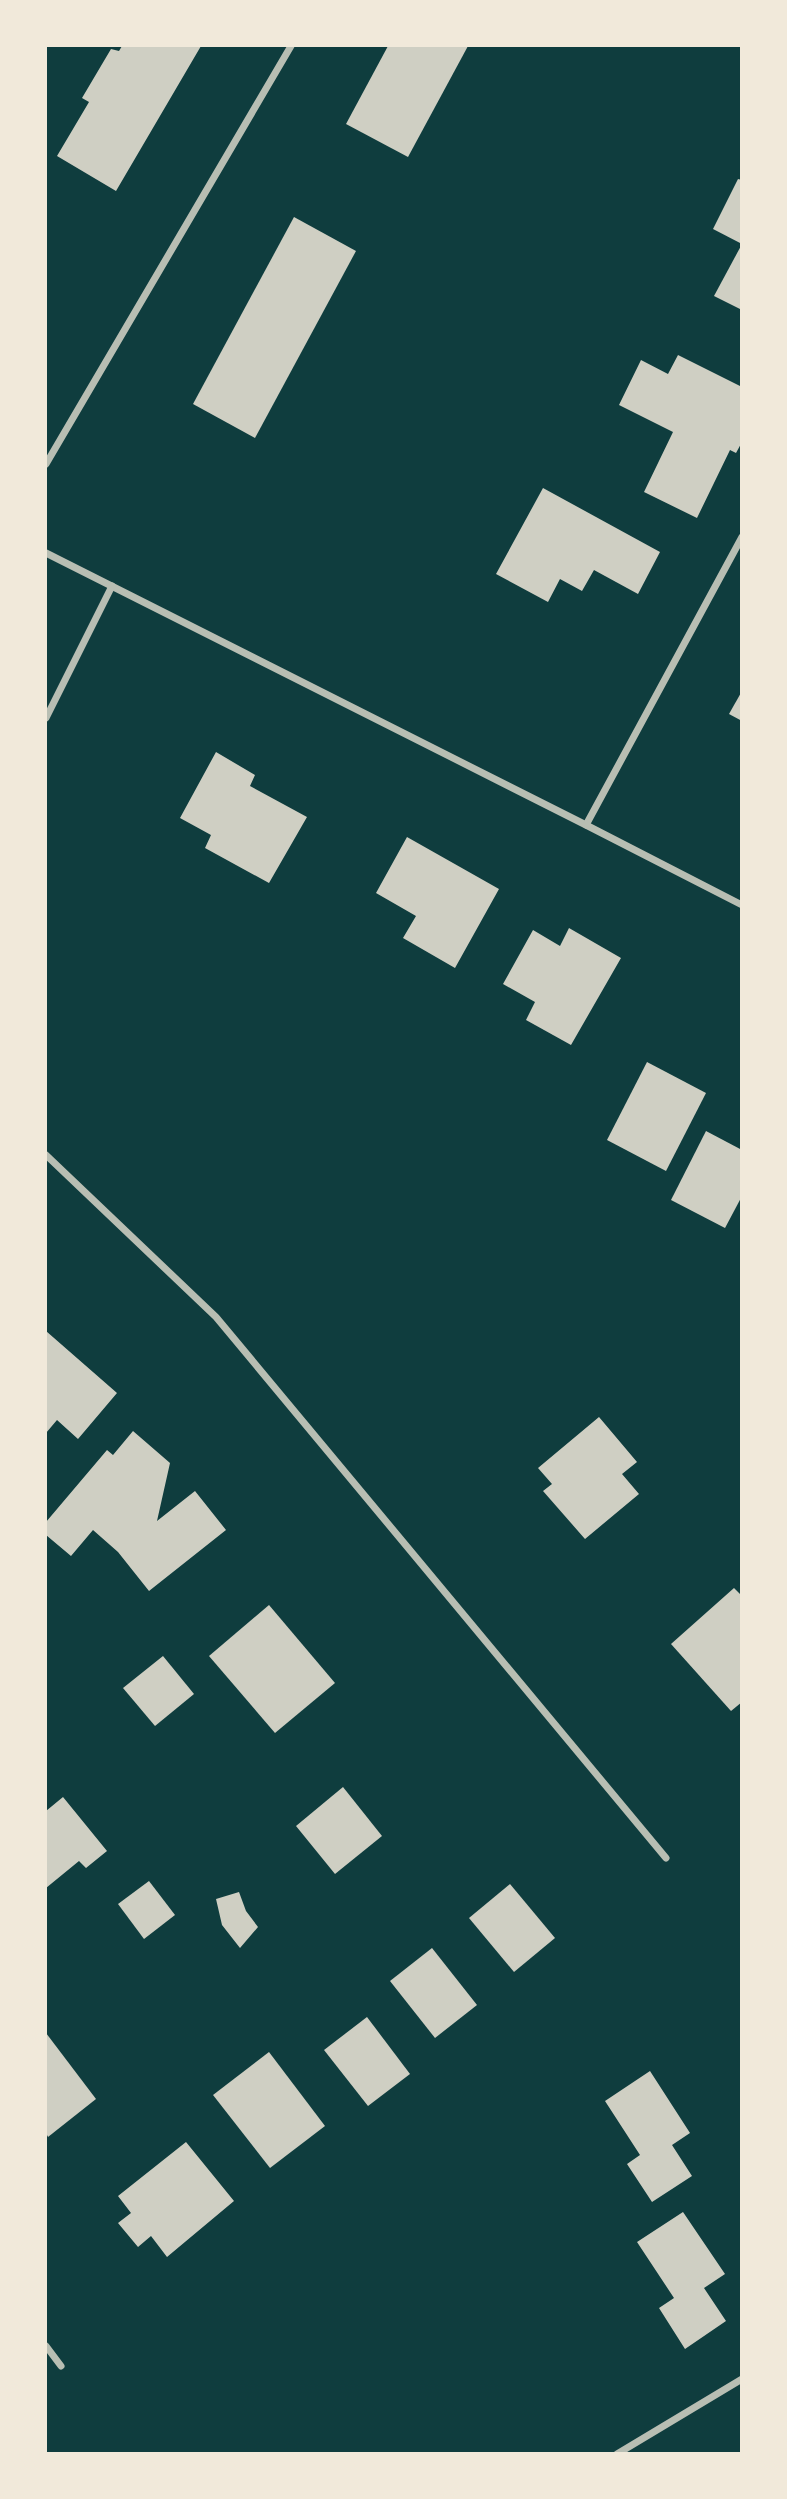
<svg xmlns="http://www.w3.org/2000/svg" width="787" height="2499" font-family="'Public Sans',sans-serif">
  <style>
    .building { fill: #cfcfc3 }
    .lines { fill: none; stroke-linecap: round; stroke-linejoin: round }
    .minor { stroke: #b8beb3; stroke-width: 7 }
  </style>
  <rect width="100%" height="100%" fill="#0f3d3e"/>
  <!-- building -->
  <g class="building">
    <path d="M122,46H201L116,191L57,156L89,102L82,98L111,49L119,51Z"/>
    <path d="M388,46H468L408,157L346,124Z"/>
    <path d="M738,179L742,180V244L713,229Z"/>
    <path d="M294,217L356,251L255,438L193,404Z"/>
    <path d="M742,244V310L714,296Z"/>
    <path d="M678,355L742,387V442L736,453L730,450L697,518L644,492L673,432L619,405L641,360L668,374Z"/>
    <path d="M543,488L660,552L638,594L594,570L582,591L560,579L548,602L496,574Z"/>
    <path d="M742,691V721L729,714Z"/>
    <path d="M216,752L255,775L250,786L307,817L269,883L205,848L211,835L180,818Z"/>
    <path d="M407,837L499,889L455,968L403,938L416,916L376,893Z"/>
    <path d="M569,928L621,958L571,1045L526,1020L535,1002L503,984L533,930L560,946Z"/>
    <path d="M647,1062L706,1093L666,1171L607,1140Z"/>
    <path d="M706,1131L742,1150V1196L725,1228L671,1200Z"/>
    <path d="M46,1331L117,1393L78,1439L57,1420L46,1433Z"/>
    <path d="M599,1417L637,1462L622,1474L639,1494L585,1539L543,1491L552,1484L538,1468Z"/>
    <path d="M133,1431L170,1463L157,1521L195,1491L226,1530L149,1591L118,1552L93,1530L71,1556L46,1535V1522L107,1450L113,1455Z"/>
    <path d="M734,1588L742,1596V1702L731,1711L671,1644Z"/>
    <path d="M269,1605L335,1683L275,1733L209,1656Z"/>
    <path d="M163,1656L194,1694L155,1726L123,1688Z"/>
    <path d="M343,1787L382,1836L335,1874L296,1826Z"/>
    <path d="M63,1797L107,1851L86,1868L79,1861L46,1888V1811Z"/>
    <path d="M149,1881L175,1915L144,1939L118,1904Z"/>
    <path d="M510,1884L555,1938L514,1972L469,1918Z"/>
    <path d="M239,1892L246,1911L258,1927L240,1948L222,1925L216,1899Z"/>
    <path d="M432,1948L477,2005L435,2038L390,1981Z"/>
    <path d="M367,2017L410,2074L368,2106L324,2050Z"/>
    <path d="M46,2033L96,2099L48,2137L46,2133Z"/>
    <path d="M269,2052L325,2126L270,2168L213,2095Z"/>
    <path d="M650,2071L690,2133L672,2145L692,2176L652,2202L627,2164L640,2155L605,2101Z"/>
    <path d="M186,2142L234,2201L167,2257L151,2236L138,2247L118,2223L131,2213L118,2196Z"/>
    <path d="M683,2212L725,2274L704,2288L726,2321L685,2349L659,2308L674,2298L637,2242Z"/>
  </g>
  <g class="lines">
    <!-- minor -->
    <g class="minor">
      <path d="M46,464L291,46"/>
      <path d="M46,553L586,825L742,905"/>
      <path d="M46,718L112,586"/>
      <path d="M586,825L742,537"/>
      <path d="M46,1155L216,1317L666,1858"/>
      <path d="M46,2346L61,2366"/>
      <path d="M617,2454L742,2379"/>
    </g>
  </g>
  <!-- border -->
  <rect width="787" height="2499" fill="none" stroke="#f1e9da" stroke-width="94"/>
</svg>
